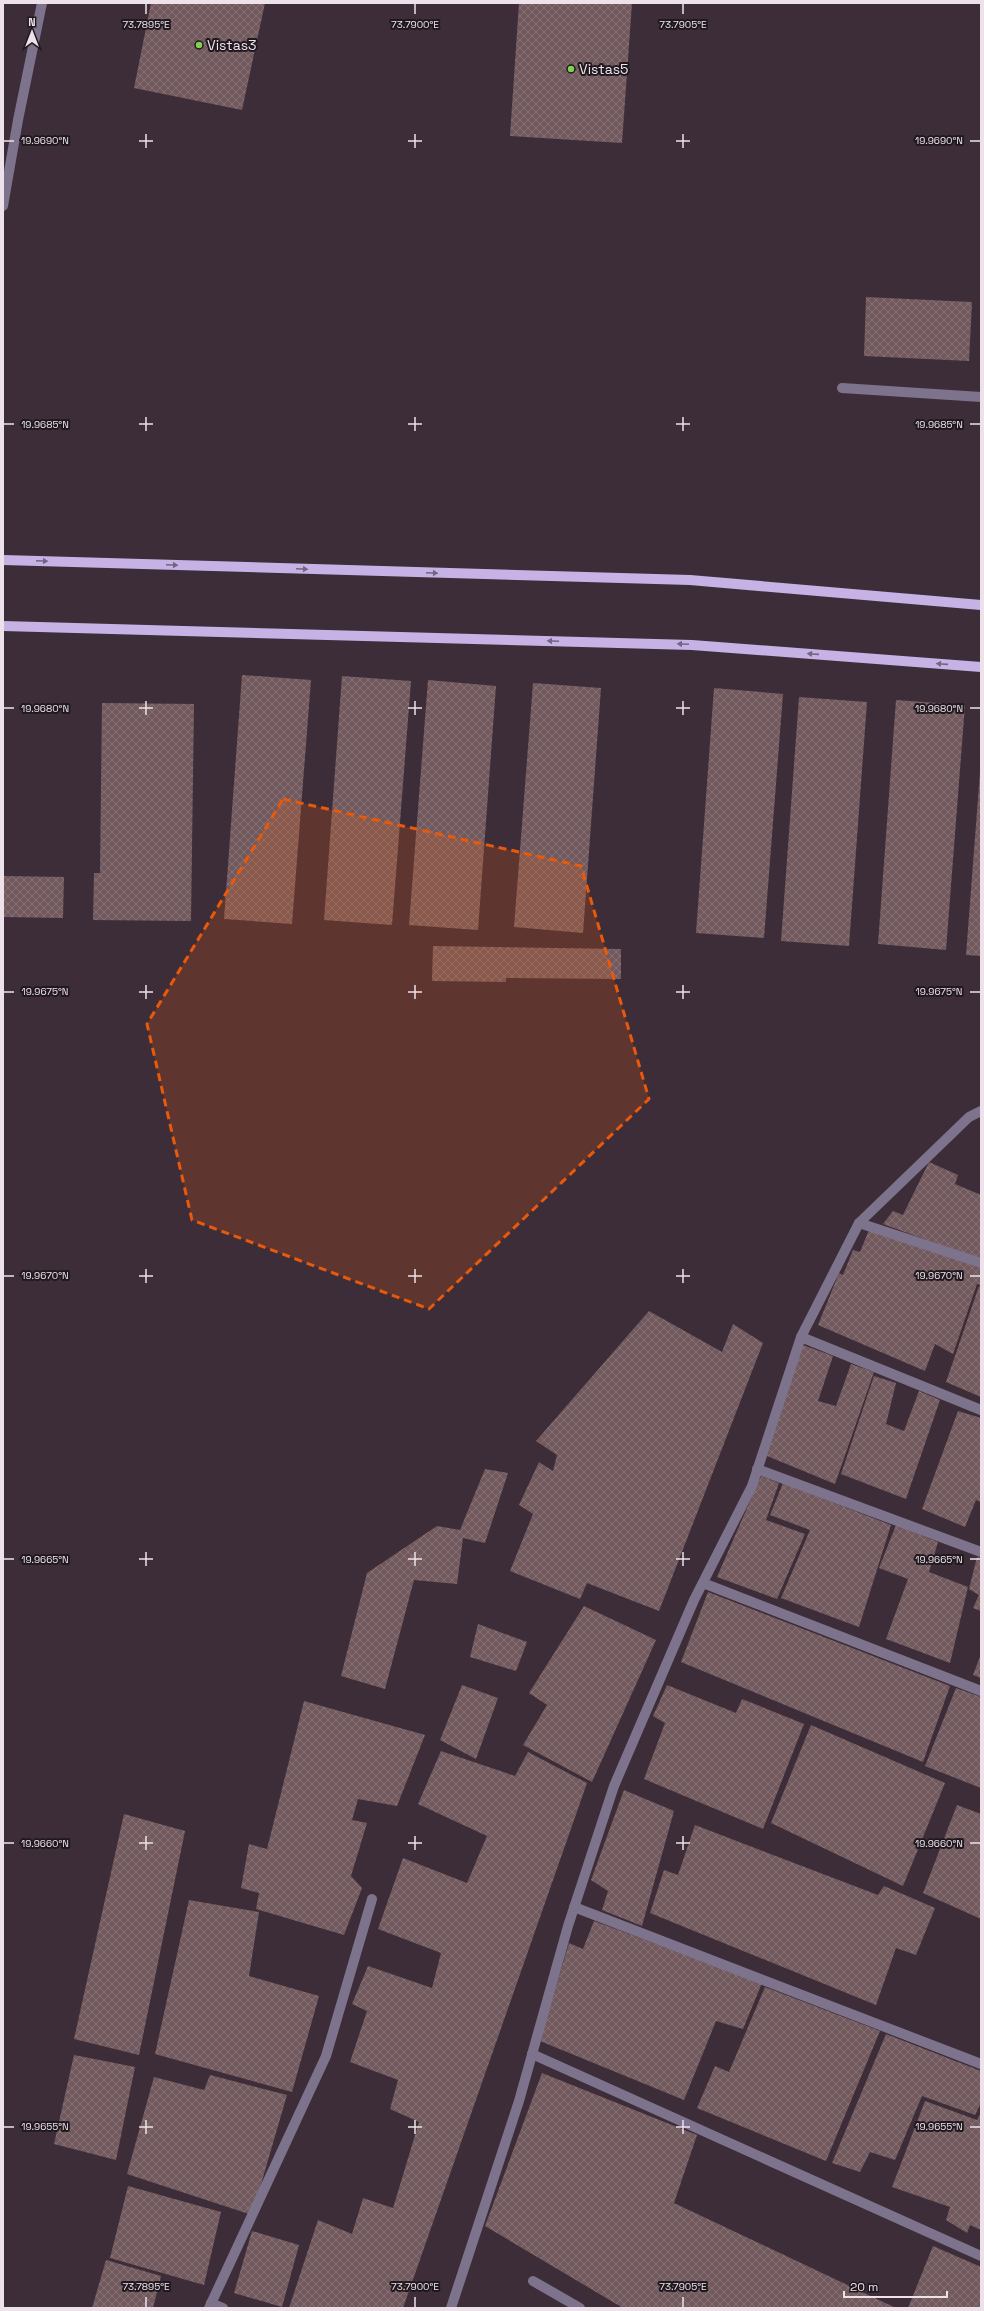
<svg xmlns="http://www.w3.org/2000/svg" width="984" height="2311" font-family="'Space Grotesk',sans-serif">
  <style>
    .building { fill: url(#building-cross-hatch) }
    .lines { fill: none; stroke-linecap: round; stroke-linejoin: round }
    .minor { stroke: #7d738c; stroke-width: 10 }
    .major { stroke: #c7b2e6; stroke-width: 10 }
    .oneway { fill: #736582 }
    .marked { fill: #e8590c; fill-opacity: 0.2; stroke: #e8590c; stroke-width: 3; stroke-dasharray: 8 5; stroke-linejoin: round }
    .ticks { fill: none; stroke: #ede2ea; stroke-width: 1.5 }
    .poi-dot { fill: #83d04f; stroke: #1f181e; stroke-width: 1.5 }
    .labels { text-anchor: middle; dominant-baseline: central; stroke-width: 4; stroke-linejoin: round; paint-order: stroke }
    .poi-label { font-size: 14px; fill: #ede2ea; stroke: #1f181e; text-anchor: start }
    .ticks-label { font-size: 10px; text-anchor: middle; fill: #ede2ea; stroke: #1f181e; stroke-width: 4; stroke-linejoin: round; paint-order: stroke }
  </style>
  <defs>
    <pattern id="building-cross-hatch" width="8" height="8" patternUnits="userSpaceOnUse"><rect width="8" height="8" fill="#71595d"/><path d="M0 0l8 8M0 8l8-8" fill="none" stroke="#867174"/></pattern>
  </defs>
  <rect width="100%" height="100%" fill="#3d2d39"/>
  <!-- building -->
  <g class="building">
    <path d="M151,3H265L242,110L134,88Z"/>
    <path d="M519,3H632L622,143L510,136Z"/>
    <path d="M866,297L972,302L969,361L864,356Z"/>
    <path d="M242,675L311,680L292,924L224,919Z"/>
    <path d="M342,676L411,681L392,925L324,920Z"/>
    <path d="M428,680L496,686L478,930L409,925Z"/>
    <path d="M533,683L601,688L583,933L514,927Z"/>
    <path d="M714,688L783,694L764,938L696,933Z"/>
    <path d="M799,697L867,702L849,946L781,941Z"/>
    <path d="M896,700L965,705L946,950L878,944Z"/>
    <path d="M102,703L194,704L191,921L93,920L94,873H100Z"/>
    <path d="M980,772H981V956L966,955Z"/>
    <path d="M4,876L64,877L63,918L3,917Z"/>
    <path d="M433,946L621,949V979L506,978V982L432,981Z"/>
    <path d="M929,1162L958,1175L955,1184L981,1195V1260L883,1224L893,1211L903,1215Z"/>
    <path d="M869,1230L981,1268V1285L977,1284L953,1354L935,1344L925,1371L818,1325L839,1273L843,1275L853,1250L860,1252Z"/>
    <path d="M979,1286L981,1287V1397L946,1382Z"/>
    <path d="M649,1311L722,1352L733,1324L763,1343L659,1611L587,1583L580,1599L510,1571L533,1514L519,1505L539,1462L553,1471L557,1455L536,1441Z"/>
    <path d="M803,1345L833,1356L818,1401L836,1406L851,1364L874,1372L835,1484L767,1456Z"/>
    <path d="M874,1376L896,1383L886,1424L904,1431L919,1391L940,1400L906,1499L841,1474Z"/>
    <path d="M958,1411L981,1418V1502L976,1500L965,1527L922,1509Z"/>
    <path d="M485,1469L508,1473L485,1543L463,1538L457,1584L414,1580L385,1689L341,1676L367,1573L437,1526L460,1530Z"/>
    <path d="M761,1476L779,1483L766,1520L805,1534L777,1599L717,1577Z"/>
    <path d="M783,1483L891,1525L859,1627L781,1598L810,1530L770,1515Z"/>
    <path d="M896,1525L938,1542L929,1572L968,1587L950,1663L886,1639L908,1579L879,1568Z"/>
    <path d="M977,1557L981,1558V1611L973,1608L979,1595L969,1589Z"/>
    <path d="M708,1592L950,1686L923,1762L681,1662Z"/>
    <path d="M584,1606L656,1640L592,1782L523,1745L547,1705L529,1693Z"/>
    <path d="M478,1624L527,1642L516,1671L470,1657Z"/>
    <path d="M981,1654V1678L973,1675Z"/>
    <path d="M462,1685L498,1698L476,1759L440,1740Z"/>
    <path d="M667,1685L736,1713L742,1699L804,1724L763,1829L644,1779L665,1723L653,1716Z"/>
    <path d="M956,1688L981,1697V1788L925,1766Z"/>
    <path d="M304,1701L425,1735L397,1806L358,1799L352,1820L367,1823L351,1876L362,1888L344,1935L256,1909L259,1893L241,1888L249,1844L267,1849Z"/>
    <path d="M811,1725L945,1783L903,1886L771,1823Z"/>
    <path d="M441,1751L515,1776L528,1752L587,1783L403,2308H289L318,2220L352,2234L363,2198L393,2208L419,2122L390,2109L398,2080L350,2062L367,2011L352,2004L368,1966L432,1988L441,1953L378,1929L403,1858L467,1883L487,1836L418,1804Z"/>
    <path d="M624,1790L674,1811L642,1926L602,1910L608,1891L591,1880Z"/>
    <path d="M957,1805L981,1814V1919L923,1893Z"/>
    <path d="M124,1814L185,1831L139,2055L74,2039Z"/>
    <path d="M695,1825L878,1895L884,1886L935,1908L916,1955L896,1948L876,2005L650,1913L664,1870L678,1875Z"/>
    <path d="M189,1900L259,1912L249,1976L319,1996L292,2092L155,2054Z"/>
    <path d="M594,1921L762,1983L743,2029L716,2021L684,2100L540,2041L569,1943L583,1949Z"/>
    <path d="M765,1987L880,2031L826,2161L697,2108L715,2066L729,2072Z"/>
    <path d="M886,2034L981,2071V2103L975,2115L922,2096L895,2160L870,2152L860,2172L832,2163Z"/>
    <path d="M74,2055L135,2067L116,2160L54,2144Z"/>
    <path d="M542,2073L697,2135L674,2203L896,2308H623L485,2226Z"/>
    <path d="M210,2075L287,2095L252,2215L127,2174L154,2077L204,2090Z"/>
    <path d="M925,2101L977,2120L981,2113V2230L970,2225L967,2233L946,2220L950,2207L892,2187Z"/>
    <path d="M128,2186L221,2212L204,2285L110,2258Z"/>
    <path d="M252,2231L299,2245L282,2307L234,2293Z"/>
    <path d="M933,2246L981,2267V2308H908Z"/>
    <path d="M106,2260L161,2276L153,2308H92Z"/>
  </g>
  <g class="lines">
    <!-- minor -->
    <g class="minor">
      <path d="M3,206L18,120L42,3"/>
      <path d="M842,388L981,397"/>
      <path d="M859,1223L981,1263"/>
      <path d="M801,1337L981,1410"/>
      <path d="M757,1469L981,1552"/>
      <path d="M703,1583L981,1691"/>
      <path d="M574,1907L981,2064"/>
      <path d="M532,2054L981,2256"/>
      <path d="M533,2281L580,2308"/>
      <path d="M211,2303L223,2308"/>
      <path d="M209,2308L326,2056L372,1899"/>
      <path d="M451,2308L519,2101L568,1926L614,1786L694,1600L752,1486L801,1337L859,1223L969,1117L981,1111"/>
    </g>
    <!-- major -->
    <g class="major">
      <path d="M3,560L690,580L981,605"/>
      <path d="M3,626L692,645L981,667"/>
    </g>
  </g>
  <!-- one-way arrows -->
  <defs><path id="oneway-solid" d="M-6-.8H1V-3.2L6.5 0L1 3.2V.8H-6Z"/></defs>
  <g class="oneway">
    <use href="#oneway-solid" transform="translate(42 561) rotate(2)"/>
    <use href="#oneway-solid" transform="translate(172 565) rotate(2)"/>
    <use href="#oneway-solid" transform="translate(302 569) rotate(2)"/>
    <use href="#oneway-solid" transform="translate(432 573) rotate(2)"/>
    <use href="#oneway-solid" transform="translate(553 641) rotate(-178)"/>
    <use href="#oneway-solid" transform="translate(683 644) rotate(-178)"/>
    <use href="#oneway-solid" transform="translate(813 654) rotate(-176)"/>
    <use href="#oneway-solid" transform="translate(942 664) rotate(-176)"/>
  </g>
  <!-- marked area -->
  <path class="marked" d="M283,799L581,866L649,1099L429,1309L192,1220L147,1024Z"/>
  <!-- ticks -->
  <path class="ticks" d="M146,4V14M415,4V14M683,4V14M146,134V148M415,134V148M683,134V148M4,141H14M139,141H153M408,141H422M676,141H690M970,141H980M146,417V431M415,417V431M683,417V431M4,424H14M139,424H153M408,424H422M676,424H690M970,424H980M146,701V715M415,701V715M683,701V715M4,708H14M139,708H153M408,708H422M676,708H690M970,708H980M146,985V999M415,985V999M683,985V999M4,992H14M139,992H153M408,992H422M676,992H690M970,992H980M146,1269V1283M415,1269V1283M683,1269V1283M4,1276H14M139,1276H153M408,1276H422M676,1276H690M970,1276H980M146,1552V1566M415,1552V1566M683,1552V1566M4,1559H14M139,1559H153M408,1559H422M676,1559H690M970,1559H980M146,1836V1850M415,1836V1850M683,1836V1850M4,1843H14M139,1843H153M408,1843H422M676,1843H690M970,1843H980M146,2120V2134M415,2120V2134M683,2120V2134M4,2127H14M139,2127H153M408,2127H422M676,2127H690M970,2127H980M146,2297V2307M415,2297V2307M683,2297V2307"/>
  <!-- markers -->
  <g class="poi-dot">
    <circle cx="199" cy="45" r="4"/>
    <circle cx="571" cy="69" r="4"/>
  </g>
  <g class="labels">
    <!-- poi labels -->
    <g class="poi-label">
      <text x="207" y="45">Vistas3</text>
      <text x="579" y="69">Vistas5</text>
    </g>
  </g>
  <g class="ticks-label">
    <text x="146" y="28">73.7895°E</text>
    <text x="415" y="28">73.7900°E</text>
    <text x="683" y="28">73.7905°E</text>
    <text x="45" y="144">19.9690°N</text>
    <text x="939" y="144">19.9690°N</text>
    <text x="45" y="428">19.9685°N</text>
    <text x="939" y="428">19.9685°N</text>
    <text x="45" y="712">19.9680°N</text>
    <text x="939" y="712">19.9680°N</text>
    <text x="45" y="995">19.9675°N</text>
    <text x="939" y="995">19.9675°N</text>
    <text x="45" y="1279">19.9670°N</text>
    <text x="939" y="1279">19.9670°N</text>
    <text x="45" y="1563">19.9665°N</text>
    <text x="939" y="1563">19.9665°N</text>
    <text x="45" y="1847">19.9660°N</text>
    <text x="939" y="1847">19.9660°N</text>
    <text x="45" y="2130">19.9655°N</text>
    <text x="939" y="2130">19.9655°N</text>
    <text x="146" y="2290">73.7895°E</text>
    <text x="415" y="2290">73.7900°E</text>
    <text x="683" y="2290">73.7905°E</text>
  </g>
  <!-- border -->
  <rect width="984" height="2311" fill="none" stroke="#ede2ea" stroke-width="8"/>
  <!-- north arrow -->
  <g transform="translate(32 32)" stroke="#1f181e" stroke-width="3" paint-order="stroke">
  <path d="M0-3L7 15L0 10L-7 15Z" fill="#ede2ea"/>
  <text y="-6" font-size="11" font-weight="bold" text-anchor="middle" fill="#ede2ea">N</text>
  </g>
  <!-- scale -->
  <path d="M844 2291v6h103v-6" fill="none" stroke="#ede2ea" stroke-width="2"/>
  <text x="850" y="2291" font-size="12" fill="#ede2ea" stroke="#1f181e" stroke-width="3" paint-order="stroke">20 m</text>
</svg>
